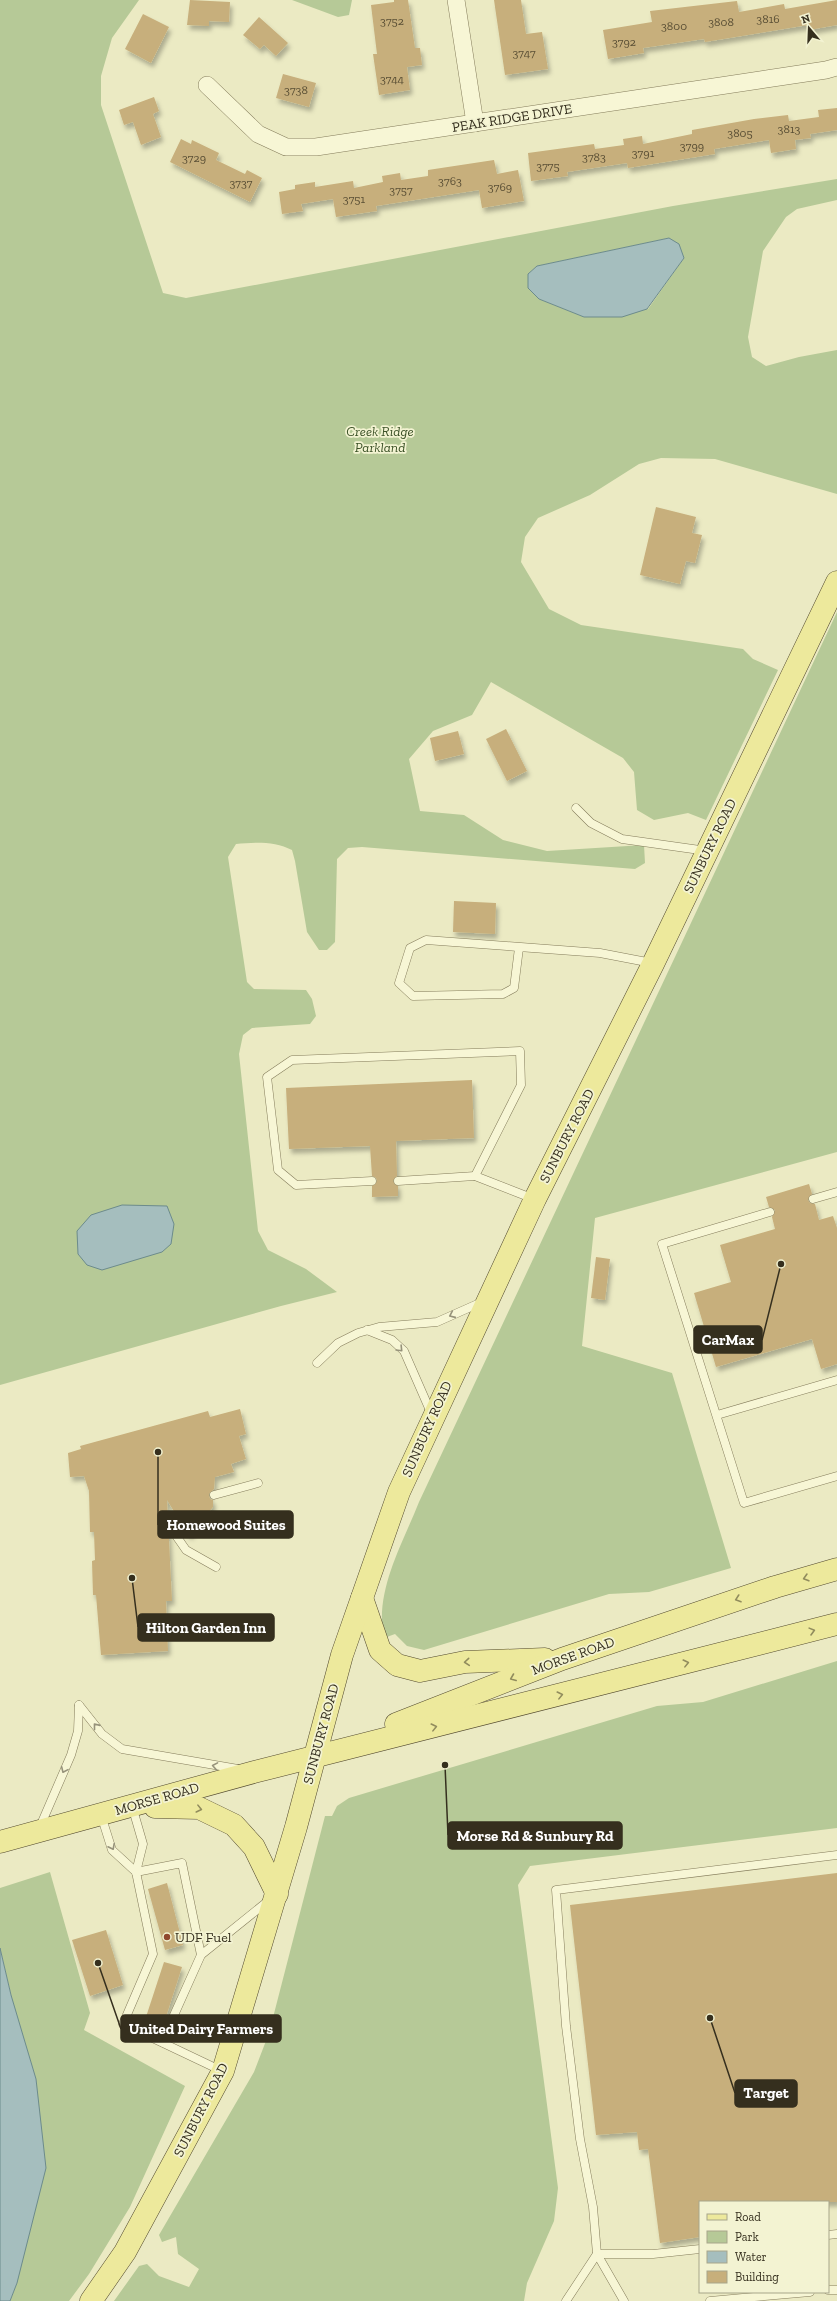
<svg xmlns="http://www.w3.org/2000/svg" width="837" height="2301" font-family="'Zilla Slab',serif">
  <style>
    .green { fill: #b6c997; fill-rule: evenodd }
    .water { fill: #a5bebe; stroke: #6c8b8c }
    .building { fill: #c7af7b; filter: url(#shadow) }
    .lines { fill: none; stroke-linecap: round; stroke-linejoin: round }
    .lane-casing { stroke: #847c5b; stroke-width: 9 }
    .street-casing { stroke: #847c5b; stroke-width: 18 }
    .primary-casing { stroke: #52492f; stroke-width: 23 }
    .lane { stroke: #f7f6d5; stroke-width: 8 }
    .street { stroke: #f7f6d5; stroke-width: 17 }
    .primary { stroke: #ede99c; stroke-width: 22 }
    .oneway { stroke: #96927a }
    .oneway2 { stroke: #918c5d }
    .poi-dot { fill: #90482e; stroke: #f3f3d2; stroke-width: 1.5 }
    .labels { text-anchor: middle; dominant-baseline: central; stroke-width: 3.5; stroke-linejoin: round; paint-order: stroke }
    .number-label { font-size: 12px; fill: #5a4f35 }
    .street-label { font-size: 14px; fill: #352f1e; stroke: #f3f3d2 }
    .park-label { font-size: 14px; font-style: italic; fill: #3a5026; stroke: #f3f3d2 }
    .poi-label { font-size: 14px; fill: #352f1e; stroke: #f3f3d2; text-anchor: start }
    .leader { fill: none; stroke: #352f1e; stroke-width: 1.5 }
    .callout-dot { fill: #352f1e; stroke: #f3f3d2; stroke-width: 1.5 }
    .callout { fill: #352f1e; stroke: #352f1e; stroke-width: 1.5 }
    .callout-label { font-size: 15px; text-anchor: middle; font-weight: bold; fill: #fff }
  </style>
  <defs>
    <filter id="shadow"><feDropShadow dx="2.5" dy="4.5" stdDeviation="2" flood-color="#0004"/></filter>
  </defs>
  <rect width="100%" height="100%" fill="#ebeac3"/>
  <!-- green -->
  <g class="green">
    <path d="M0,0H139L112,38L101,76V105L163,293L186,298L673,206L837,179V200L797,209L786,217L763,251L748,337L752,357L766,366L799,357L837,350V494L715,459L661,458L639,464L590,495L538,518L525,537L521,562L549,609L581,625L743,649L753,659L778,670L706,820L688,813L654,820L637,810L634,772L623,758L491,682L472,715L433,731L409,759L420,811L464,815L503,840L547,851L644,845L645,863L635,869L362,847L348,848L337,859L335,942L327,950H319L307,932L295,861L292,850C275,841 254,842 236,844L228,857L247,982L254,989L306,990L312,999L316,1016L310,1024L252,1028L243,1035L239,1054L258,1231L268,1250L306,1269L337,1292L281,1306L0,1385ZM669,238L684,258L648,309L584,317L539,299L528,288V274L537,266Z"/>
    <path d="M292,0H352L349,15L338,17Z"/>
    <path d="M837,612V1152L595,1218L582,1346L672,1373L731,1568L649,1592L609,1594L424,1650L407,1646L395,1634L384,1638C374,1592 402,1545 419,1502Z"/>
    <path d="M837,1661V1828L530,1866L518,1885L558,2188L554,2221L527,2283L524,2301H114L139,2266L147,2264L159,2276L189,2287L199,2269L178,2254L176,2237L162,2242L159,2235L254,2072L269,2033L325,1816H332L337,1806L349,1798L657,1706L703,1702Z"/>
    <path d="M50,1872L90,2013L84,2030L185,2086L130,2207L89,2274L69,2301H10L17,2283L11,1995L0,1948V1888Z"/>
  </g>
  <!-- water -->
  <g class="water">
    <path d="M669,238L679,244L684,258L647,309L622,317H584L539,299L528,288V274L537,266Z"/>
    <path d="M122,1205L167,1206L174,1224L171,1244L162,1252L102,1270L87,1265L78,1254L77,1231L91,1215Z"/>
    <path d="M0,1948L11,1995L36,2079L46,2168L17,2283L10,2301H0Z"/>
  </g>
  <!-- building -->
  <g class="building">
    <path d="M190,0L230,2L229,22L209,21V26L187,25Z"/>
    <path d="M394,0H408L415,48H420L422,65L407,67L410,90L379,95L373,54H377L371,5L394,2Z"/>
    <path d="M494,0H521L526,34L542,32L548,69L505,75Z"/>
    <path d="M837,0V25L809,30L808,25L705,42L704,39L643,48L644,53L608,59L603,30L652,22L650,11L737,1L739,12L784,4L785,9Z"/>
    <path d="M143,14L169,27L151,63L125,49Z"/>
    <path d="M259,17L288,43L276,56L264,45L260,49L243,35Z"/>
    <path d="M283,74L316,83L309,107L276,98Z"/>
    <path d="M154,97L159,111L153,114L161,137L141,145L133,122L124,125L119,110Z"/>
    <path d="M837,108V130L810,134L811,138L795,140L796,149L771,153L769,140L714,149L715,154L628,168L627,163L567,172L568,176L531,181L528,153L594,144L595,149L624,145L623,139L642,136L643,144L692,134V130L754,119L788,115L789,121L819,117L818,110Z"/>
    <path d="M181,139L191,144L192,140L219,153L216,160L245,174L247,170L262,178L250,202L170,162Z"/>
    <path d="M494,160L497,174L518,170L524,201L482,208L479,190L376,206L377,211L336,217L333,199L301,204L303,211L282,214L279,192L295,189V185L315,182V187L353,181L354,188L383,182L382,176L400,173L401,180L428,176V170Z"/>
    <path d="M656,507L696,517L692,533L702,535L695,563L686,561L680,584L640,575Z"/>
    <path d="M506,729L527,771L507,781L486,739Z"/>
    <path d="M458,731L464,754L435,761L430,738Z"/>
    <path d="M454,901L496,903L495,934L453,932Z"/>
    <path d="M472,1080L474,1138L396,1141L397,1176L393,1181L398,1186V1196L372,1197V1186L377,1181L376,1178L372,1176L370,1146L289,1149L286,1088Z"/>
    <path d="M809,1184L812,1194L808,1200L810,1203L815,1204L819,1220L833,1216L837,1228V1364L821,1369L812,1339L716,1367L694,1293L731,1282L720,1245L775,1229L772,1217L775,1210L769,1207L766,1197Z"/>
    <path d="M596,1257L610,1259L605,1300L591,1298Z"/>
    <path d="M240,1409L246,1434L239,1436L246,1459L231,1464L234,1472L215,1477L214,1489L209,1494L210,1499L213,1500V1507L189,1536L167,1500L172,1601H166L168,1651L101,1655L96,1595H93L92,1561L95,1560L94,1532H90L89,1491L84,1476L70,1477L68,1453L81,1449L80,1446L208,1411L210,1417Z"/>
    <path d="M837,1873V2202H700V2237L660,2243L648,2149L639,2150L637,2132L596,2135L570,1905Z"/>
    <path d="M167,1883L183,1945L165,1950L148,1889Z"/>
    <path d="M106,1930L123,1985L90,1996L72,1940Z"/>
    <path d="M164,1962L182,1967L163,2026L145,2020Z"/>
  </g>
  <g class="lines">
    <!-- lane casing -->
    <g class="lane-casing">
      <g id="lane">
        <path d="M576,808L591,823L622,839L707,851"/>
        <path d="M519,948L514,988L503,994L413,996L399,983L410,948L426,940L600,953L652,963"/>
        <path d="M372,1181L296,1185L278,1170L267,1077L292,1060L520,1051L521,1085L475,1176L534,1199"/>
        <path d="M398,1181L475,1176"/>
        <path d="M813,1199L837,1192"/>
        <path d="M770,1212L662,1244L744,1503L837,1476"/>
        <path d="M367,1330L392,1340L404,1351L432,1415"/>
        <path d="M317,1363L338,1343L358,1333L379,1327L437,1322L482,1302"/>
        <path d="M717,1415L837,1380"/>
        <path d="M214,1495L258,1483"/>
        <path d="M177,1537L186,1550L216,1567"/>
        <path d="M79,1705L102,1734L122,1749L238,1769"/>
        <path d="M132,1806L143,1844L136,1872L153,1954L123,2024L222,2071"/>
        <path d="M101,1815L112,1850L136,1872"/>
        <path d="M39,1829L71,1755L78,1731L79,1705"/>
        <path d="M136,1872L182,1863L201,1955L268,1901"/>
        <path d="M162,2042L201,1955"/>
        <path d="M828,2235L837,2234"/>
        <path d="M700,2249L653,2254H597L593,2207L580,2139L566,2026L556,1890L837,1855"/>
        <path d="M828,2290H837"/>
        <path d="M566,2301L597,2254L624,2301"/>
        <path d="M710,2301L810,2292"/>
      </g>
    </g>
    <!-- street casing -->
    <g class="street-casing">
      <g id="street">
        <path d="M456,0L475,123"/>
        <path d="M207,85L258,134L286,147H316L826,70L837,67"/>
      </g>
    </g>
    <!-- primary casing -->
    <g class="primary-casing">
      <g id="primary">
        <path d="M362,1598L380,1650L397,1665L420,1671L465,1662L545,1659"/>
        <path d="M396,1724L562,1659L775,1587L837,1569"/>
        <path d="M155,1807L199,1808L234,1825L254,1847L277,1894"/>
        <path d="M0,1842L254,1772L837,1624"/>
        <path d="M91,2301L125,2252L223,2071L296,1827L342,1655L399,1492L535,1199L653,964L837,582"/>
      </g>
    </g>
    <!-- lane -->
    <use href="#lane" class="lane"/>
    <!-- street -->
    <use href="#street" class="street"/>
    <!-- primary -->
    <use href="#primary" class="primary"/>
  </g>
  <!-- one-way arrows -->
  <defs><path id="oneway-chevron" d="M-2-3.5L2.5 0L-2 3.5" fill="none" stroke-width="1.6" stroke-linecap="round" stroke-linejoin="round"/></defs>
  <g class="oneway">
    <use href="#oneway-chevron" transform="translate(452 1315) rotate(156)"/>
    <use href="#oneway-chevron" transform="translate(400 1349) rotate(46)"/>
    <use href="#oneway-chevron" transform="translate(96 1726) rotate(-129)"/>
    <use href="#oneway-chevron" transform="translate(215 1766) rotate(-170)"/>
    <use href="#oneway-chevron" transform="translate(64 1770) rotate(114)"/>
    <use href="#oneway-chevron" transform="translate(112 1847) rotate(63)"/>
  </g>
  <g class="oneway2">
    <use href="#oneway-chevron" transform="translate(806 1578) rotate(164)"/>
    <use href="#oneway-chevron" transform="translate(738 1599) rotate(161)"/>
    <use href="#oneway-chevron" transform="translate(812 1631) rotate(-15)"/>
    <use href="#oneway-chevron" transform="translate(467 1662) rotate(175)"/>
    <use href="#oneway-chevron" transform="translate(686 1663) rotate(-14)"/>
    <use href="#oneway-chevron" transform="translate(513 1678) rotate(158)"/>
    <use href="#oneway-chevron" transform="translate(560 1695) rotate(-14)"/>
    <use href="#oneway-chevron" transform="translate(434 1727) rotate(-14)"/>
    <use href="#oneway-chevron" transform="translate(199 1809) rotate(14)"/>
  </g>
  <!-- markers -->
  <circle class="poi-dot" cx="167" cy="1937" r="4"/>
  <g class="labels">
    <!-- number labels -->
    <g class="number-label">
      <text x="768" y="19">3816</text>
      <text x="392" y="21">3752</text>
      <text x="721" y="22">3808</text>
      <text x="674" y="26">3800</text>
      <text x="624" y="42">3792</text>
      <text x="524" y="53">3747</text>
      <text x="392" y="79">3744</text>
      <text x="296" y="90">3738</text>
      <text x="789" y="129">3813</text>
      <text x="740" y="133">3805</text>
      <text x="692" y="146">3799</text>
      <text x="643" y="153">3791</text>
      <text x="594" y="157">3783</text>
      <text x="194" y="158">3729</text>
      <text x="548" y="166">3775</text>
      <text x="450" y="181">3763</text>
      <text x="241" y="183">3737</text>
      <text x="500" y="187">3769</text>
      <text x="401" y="190">3757</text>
      <text x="354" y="199">3751</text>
    </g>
    <!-- street labels -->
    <g class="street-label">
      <text transform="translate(512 118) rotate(-9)">PEAK RIDGE DRIVE</text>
      <text transform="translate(710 846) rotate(-64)">SUNBURY ROAD</text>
      <text transform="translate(567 1136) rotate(-63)">SUNBURY ROAD</text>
      <text transform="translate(427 1429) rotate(-66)">SUNBURY ROAD</text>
      <text transform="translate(573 1656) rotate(-20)">MORSE ROAD</text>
      <text transform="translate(321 1734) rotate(-75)">SUNBURY ROAD</text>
      <text transform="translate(157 1799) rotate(-16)">MORSE ROAD</text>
      <text transform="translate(201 2110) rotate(-63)">SUNBURY ROAD</text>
    </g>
    <!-- park labels -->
    <g class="park-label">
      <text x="380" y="431">Creek Ridge<tspan x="380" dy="16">Parkland</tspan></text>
    </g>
    <!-- poi labels -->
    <g class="poi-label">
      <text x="175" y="1937">UDF Fuel</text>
    </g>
  </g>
  <!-- callouts -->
  <path class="leader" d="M781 1264L762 1340M158 1452L158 1525M132 1578L138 1627M445 1765L448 1835M98 1963L121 2029M710 2018L735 2093"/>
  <g class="callout-dot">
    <circle cx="781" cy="1264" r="4"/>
    <circle cx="158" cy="1452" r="4"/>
    <circle cx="132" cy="1578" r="4"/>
    <circle cx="445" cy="1765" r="4"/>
    <circle cx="98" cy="1963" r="4"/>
    <circle cx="710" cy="2018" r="4"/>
  </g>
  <g class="callout">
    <rect x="694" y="1326" width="68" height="27" rx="4"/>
    <rect x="158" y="1511" width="135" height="27" rx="4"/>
    <rect x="138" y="1614" width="136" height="27" rx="4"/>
    <rect x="448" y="1822" width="174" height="27" rx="4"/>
    <rect x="121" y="2015" width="160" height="27" rx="4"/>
    <rect x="735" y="2080" width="62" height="27" rx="4"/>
  </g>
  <g class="callout-label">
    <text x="728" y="1345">CarMax</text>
    <text x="226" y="1530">Homewood Suites</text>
    <text x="206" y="1633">Hilton Garden Inn</text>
    <text x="535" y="1841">Morse Rd &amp; Sunbury Rd</text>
    <text x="201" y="2034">United Dairy Farmers</text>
    <text x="766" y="2098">Target</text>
  </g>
  <!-- legend -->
  <rect x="699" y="2201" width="130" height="92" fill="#f3f3d2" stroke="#a7a58a"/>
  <rect x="707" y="2214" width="20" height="6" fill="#ede99c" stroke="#a7a58a"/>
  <text x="735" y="2221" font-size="12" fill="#352f1e">Road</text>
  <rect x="707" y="2231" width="20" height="12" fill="#b6c997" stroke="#a7a58a"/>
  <text x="735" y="2241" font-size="12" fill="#352f1e">Park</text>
  <rect x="707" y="2251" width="20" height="12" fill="#a5bebe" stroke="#a7a58a"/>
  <text x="735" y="2261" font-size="12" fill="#352f1e">Water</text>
  <rect x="707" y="2271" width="20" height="12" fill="#c7af7b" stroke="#a7a58a"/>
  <text x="735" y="2281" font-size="12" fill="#352f1e">Building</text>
  <!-- north arrow -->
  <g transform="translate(809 28) rotate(341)" stroke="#f3f3d2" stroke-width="3" paint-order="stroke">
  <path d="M0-3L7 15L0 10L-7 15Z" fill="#352f1e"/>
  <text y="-6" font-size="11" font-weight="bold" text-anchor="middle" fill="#352f1e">N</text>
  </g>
</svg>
